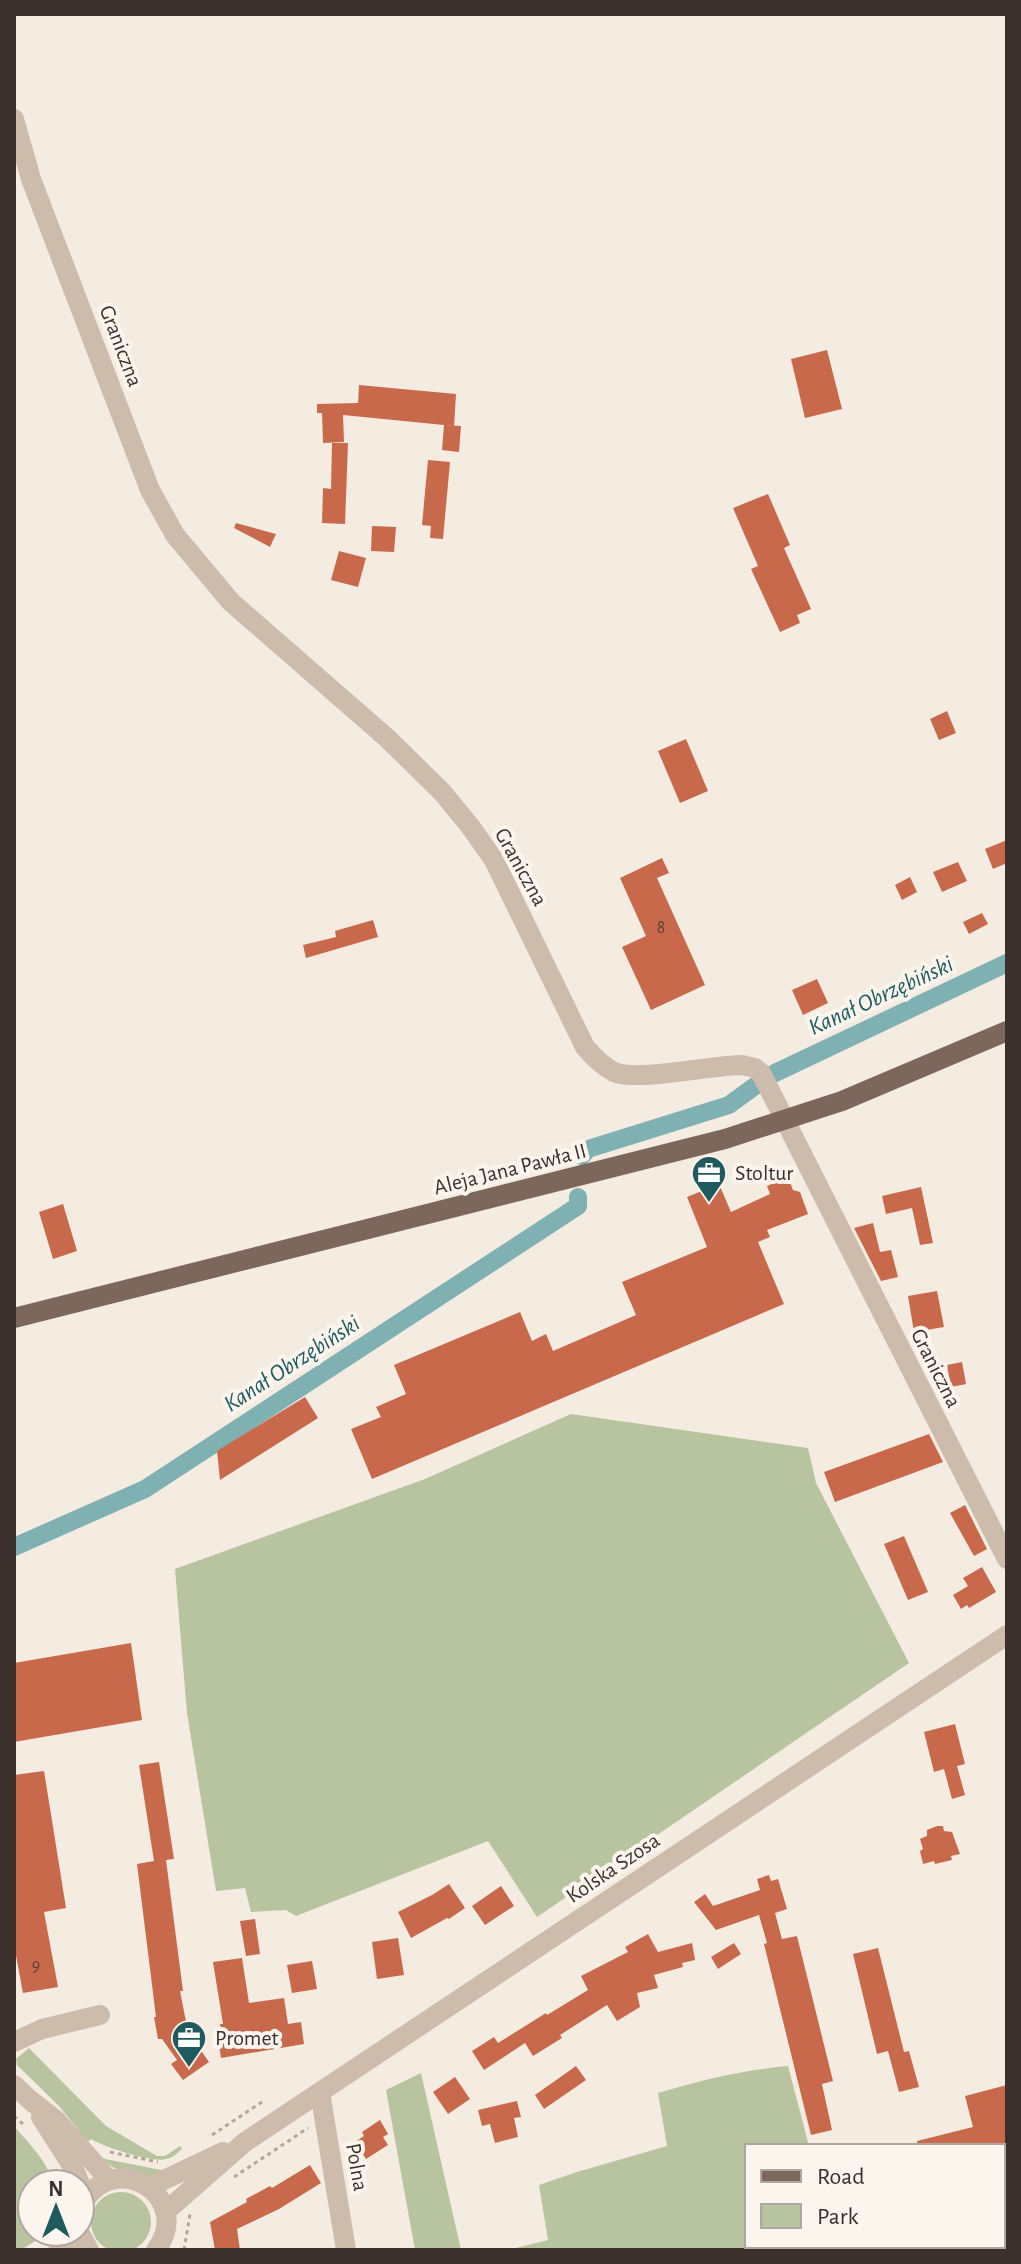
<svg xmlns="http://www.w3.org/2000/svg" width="1021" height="2264" font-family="'Alegreya Sans',sans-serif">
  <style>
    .green { fill: #b8c4a0 }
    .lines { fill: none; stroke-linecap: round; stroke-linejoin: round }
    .canal { stroke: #7fb0b2; stroke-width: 18 }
    .building { fill: #c8694b }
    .path { stroke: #b9a596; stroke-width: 3; stroke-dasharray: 4 4; stroke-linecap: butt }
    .minor { stroke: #cdbbac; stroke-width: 20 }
    .major { stroke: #7d675c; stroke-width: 20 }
    .labels { text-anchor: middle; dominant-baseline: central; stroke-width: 8; stroke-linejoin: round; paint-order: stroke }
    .number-label { font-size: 18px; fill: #5e3e33 }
    .street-label { font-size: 22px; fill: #3b302b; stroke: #fbf5ee }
    .poi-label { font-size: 22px; fill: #3b302b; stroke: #fbf5ee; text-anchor: start }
    .water-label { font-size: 24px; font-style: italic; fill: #1f5a5e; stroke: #fbf5ee }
  </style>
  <rect width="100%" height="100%" fill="#f4ebe1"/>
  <!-- green -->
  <g class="green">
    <path d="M571,1414L808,1448L816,1483L909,1663L537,1917L488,1841L296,1916L286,1910L251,1912L245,1888L216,1891L187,1713L175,1569L425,1479Z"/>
    <path d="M29,2048L106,2126L157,2156H165L180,2146L182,2149C177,2153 173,2158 166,2159C152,2163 104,2147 91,2139L88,2142L59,2106L17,2065L16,2059Z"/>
    <path d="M788,2066L809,2146H747V2246H834L835,2250H508L548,2240L539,2185L577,2172L667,2146L658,2093C701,2080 743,2070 788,2066Z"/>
    <path d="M421,2073L461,2250H415L386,2090Z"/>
    <path d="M15,2127C28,2143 49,2162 52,2183L32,2184V2232H41L40,2238L21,2250H14Z"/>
    <path d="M100,2158L161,2170L163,2172C146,2183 114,2171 100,2158Z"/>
    <circle cx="121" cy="2222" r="30"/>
  </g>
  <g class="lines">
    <!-- canal -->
    <g class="canal">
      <path d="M775,1073L1007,963"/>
      <path d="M582,1156L588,1149L729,1105L755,1086"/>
      <path d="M14,1547L145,1489L578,1206V1197"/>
    </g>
  </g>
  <!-- building -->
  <g class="building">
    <path d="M827,350L842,409L805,418L791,359Z"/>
    <path d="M359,385L456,394L454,426L343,415L344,442L323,443L322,413H317V404L358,403Z"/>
    <path d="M444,425L461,426L459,452L442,450Z"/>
    <path d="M332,443H348L345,524L322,523L323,488L331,489Z"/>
    <path d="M428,460L450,462L443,539L430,538L431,526L422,525Z"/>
    <path d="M768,494L790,545L784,548L811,609L797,615L800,623L780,632L751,569L758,566L733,508Z"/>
    <path d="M236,523L276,534L270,547L234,528Z"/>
    <path d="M372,526L396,527L394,552L371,551Z"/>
    <path d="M339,551L366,558L358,587L331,580Z"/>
    <path d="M947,711L956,733L939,740L930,719Z"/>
    <path d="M686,739L708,791L680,803L658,751Z"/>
    <path d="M1007,840V863L993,869L985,849Z"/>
    <path d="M662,858L669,873L657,878L705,985L651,1010L622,947L646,936L620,878Z"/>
    <path d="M958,862L967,881L942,892L933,872Z"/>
    <path d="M910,877L917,892L902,900L895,885Z"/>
    <path d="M982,913L988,924L969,934L963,922Z"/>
    <path d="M373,920L378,937L306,958L303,945L336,937L335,931Z"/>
    <path d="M817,979L828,1003L803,1015L792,990Z"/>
    <path d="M788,1177L793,1190L800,1192L808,1214L767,1230L770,1237L758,1242L784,1304L372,1479L351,1429L381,1417L376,1407L406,1394L394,1365L520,1312L532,1341L546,1334L553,1351L636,1315L622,1282L707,1247L687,1197L719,1184L731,1212L770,1194L767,1186Z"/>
    <path d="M921,1187L933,1243L920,1245L912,1208L886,1214L882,1196Z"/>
    <path d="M63,1204L77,1251L53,1259L39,1212Z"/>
    <path d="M873,1223L880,1252L891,1250L898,1277L881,1281L854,1228Z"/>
    <path d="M937,1291L944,1327L914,1332L908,1296Z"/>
    <path d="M962,1362L966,1384L951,1387L947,1365Z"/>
    <path d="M305,1397L318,1418L220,1480L217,1451Z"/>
    <path d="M929,1434L943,1462L835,1502L824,1472Z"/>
    <path d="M965,1505L987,1549L974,1556L950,1513Z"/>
    <path d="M904,1536L928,1592L908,1600L884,1544Z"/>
    <path d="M982,1567L996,1592L969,1608L967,1605L961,1609L953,1595L968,1586L963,1578Z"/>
    <path d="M131,1643L142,1720L14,1742V1663Z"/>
    <path d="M955,1724L965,1764L957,1766L965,1795L952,1799L944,1769L934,1772L924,1732Z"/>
    <path d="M159,1762L174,1859L166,1860L183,1991H180L188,2032L209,2062L183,2080L171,2064L177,2060L162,2039H158L154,2017H156L137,1864L154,1861L139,1765Z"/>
    <path d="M44,1771L66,1908L44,1912L58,1987L23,1993L14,1945V1775Z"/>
    <path d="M937,1826H943L944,1831L952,1832L960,1854L951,1856L952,1860L935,1864L934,1861L923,1864L920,1851L923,1849L920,1839L927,1836V1830Z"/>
    <path d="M769,1875L771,1881L778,1879L787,1909L775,1913L782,1939L797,1936L833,2081L822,2084L832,2130L811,2135L764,1944L767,1943L759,1915L716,1930L694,1902L705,1894L713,1906L760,1890L757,1879Z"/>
    <path d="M449,1884L465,1908L449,1919L447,1918L411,1938L398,1912L432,1895Z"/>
    <path d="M501,1886L514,1906L485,1925L472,1906Z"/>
    <path d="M255,1919L260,1954L246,1956L240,1921Z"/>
    <path d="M648,1934L658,1952L692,1943L695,1960L682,1963L683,1967L654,1975L658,1988L637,1993L640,2007L617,2021L607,2005L560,2035L562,2038L533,2056L525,2043L484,2070L472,2051L494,2037L498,2043L546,2013L547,2015L588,1990L581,1976L628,1952L625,1947Z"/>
    <path d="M398,1938L404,1975L377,1979L372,1942Z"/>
    <path d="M734,1943L741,1954L718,1969L711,1957Z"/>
    <path d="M878,1948L904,2052L909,2051L919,2087L899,2092L888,2051L877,2054L853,1954Z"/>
    <path d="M242,1958L249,2003L284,1998L288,2024L301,2022L304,2044L221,2058L217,2033H222L220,2024H223L213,1962Z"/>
    <path d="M312,1961L317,1989L292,1993L287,1965Z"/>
    <path d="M576,2066L586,2080L544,2109L535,2095Z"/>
    <path d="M455,2077L470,2099L448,2114L433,2092Z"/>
    <path d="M1007,2085V2146H918L917,2141L973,2127L965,2096Z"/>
    <path d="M517,2101L521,2117L514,2118L518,2137L495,2143L490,2124L482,2126L478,2110Z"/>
    <path d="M380,2120L388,2134L383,2137L388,2145L366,2159L355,2142L364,2136L362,2132Z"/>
    <path d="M310,2165L321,2183L279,2209L237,2229L240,2250H215L210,2222L247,2202L246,2199L270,2186L272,2188Z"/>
  </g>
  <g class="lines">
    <!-- path -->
    <g class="path">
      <path d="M14,2116L23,2124"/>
      <path d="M212,2135L262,2102"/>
      <path d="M110,2152L158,2162"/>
      <path d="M234,2177L308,2128"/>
      <path d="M184,2250L190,2214"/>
    </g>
    <!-- minor -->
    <g class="minor">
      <path d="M14,119L31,179L150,490L175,535L231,602L387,738L442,792L470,826L494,860L585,1047C594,1057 602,1066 614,1072C637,1082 713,1065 742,1065L755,1068L761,1073L1007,1559"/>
      <path d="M14,2042L42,2029L100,2015"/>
      <path d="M14,2085L30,2100L57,2121L109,2180"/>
      <path d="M320,2092L346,2250"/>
      <path d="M41,2117L73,2167L80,2184"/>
      <path d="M149,2187L223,2152"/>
      <path d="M80,2209C111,2143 196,2197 156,2250"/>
      <path d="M165,2212L245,2142L1007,1635"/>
      <path d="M79,2232L89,2250"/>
      <path d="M58,2250L79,2233"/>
    </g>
    <!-- major -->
    <path class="major" d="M14,1318L725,1139L842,1101L1007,1031"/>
  </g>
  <!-- icons -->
  <defs>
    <g id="office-pin" transform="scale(1.8)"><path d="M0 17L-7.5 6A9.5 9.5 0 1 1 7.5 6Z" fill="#1f5a5e" stroke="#fbf5ee"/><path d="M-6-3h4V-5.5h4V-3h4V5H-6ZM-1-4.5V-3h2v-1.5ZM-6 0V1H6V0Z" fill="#fff"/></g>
  </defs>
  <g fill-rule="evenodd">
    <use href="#office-pin" x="709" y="1173"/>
    <use href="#office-pin" x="189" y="2038"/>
  </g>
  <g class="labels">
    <!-- number labels -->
    <g class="number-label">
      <text x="661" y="928">8</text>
      <text x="36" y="1966">9</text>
    </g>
    <!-- street labels -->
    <g class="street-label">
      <text transform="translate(121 346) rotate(69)">Graniczna</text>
      <text transform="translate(521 867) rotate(61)">Graniczna</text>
      <text transform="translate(510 1169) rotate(-14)">Aleja Jana Pawła II</text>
      <text transform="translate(936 1368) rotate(63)">Graniczna</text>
      <text transform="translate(613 1868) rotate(-34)">Kolska Szosa</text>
      <text transform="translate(357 2167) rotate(80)">Polna</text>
    </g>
    <!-- poi labels -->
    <g class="poi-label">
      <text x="735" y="1173">Stoltur</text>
      <text x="215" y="2038">Promet</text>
    </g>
    <!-- water labels -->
    <g class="water-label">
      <text transform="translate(881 996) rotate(-25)">Kanał Obrzębiński</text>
      <text transform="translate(292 1364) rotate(-33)">Kanał Obrzębiński</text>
    </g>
  </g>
  <!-- border -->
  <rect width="1021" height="2264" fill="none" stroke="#3b302b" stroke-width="32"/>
  <!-- legend -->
  <rect x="745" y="2144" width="260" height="104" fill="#fbf5ee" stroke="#aea6a0" stroke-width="2"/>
  <rect x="761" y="2170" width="40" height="12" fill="#7d675c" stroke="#aea6a0" stroke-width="2"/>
  <text x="817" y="2184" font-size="24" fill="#3b302b">Road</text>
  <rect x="761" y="2204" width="40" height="24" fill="#b8c4a0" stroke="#aea6a0" stroke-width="2"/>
  <text x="817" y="2224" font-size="24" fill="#3b302b">Park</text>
  <!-- north arrow -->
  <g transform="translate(56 2208)"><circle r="38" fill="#fbf5ee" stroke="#aea6a0" stroke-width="2"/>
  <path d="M0-6L14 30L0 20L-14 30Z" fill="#1f5a5e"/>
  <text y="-12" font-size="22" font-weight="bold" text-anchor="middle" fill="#3b302b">N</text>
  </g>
</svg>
